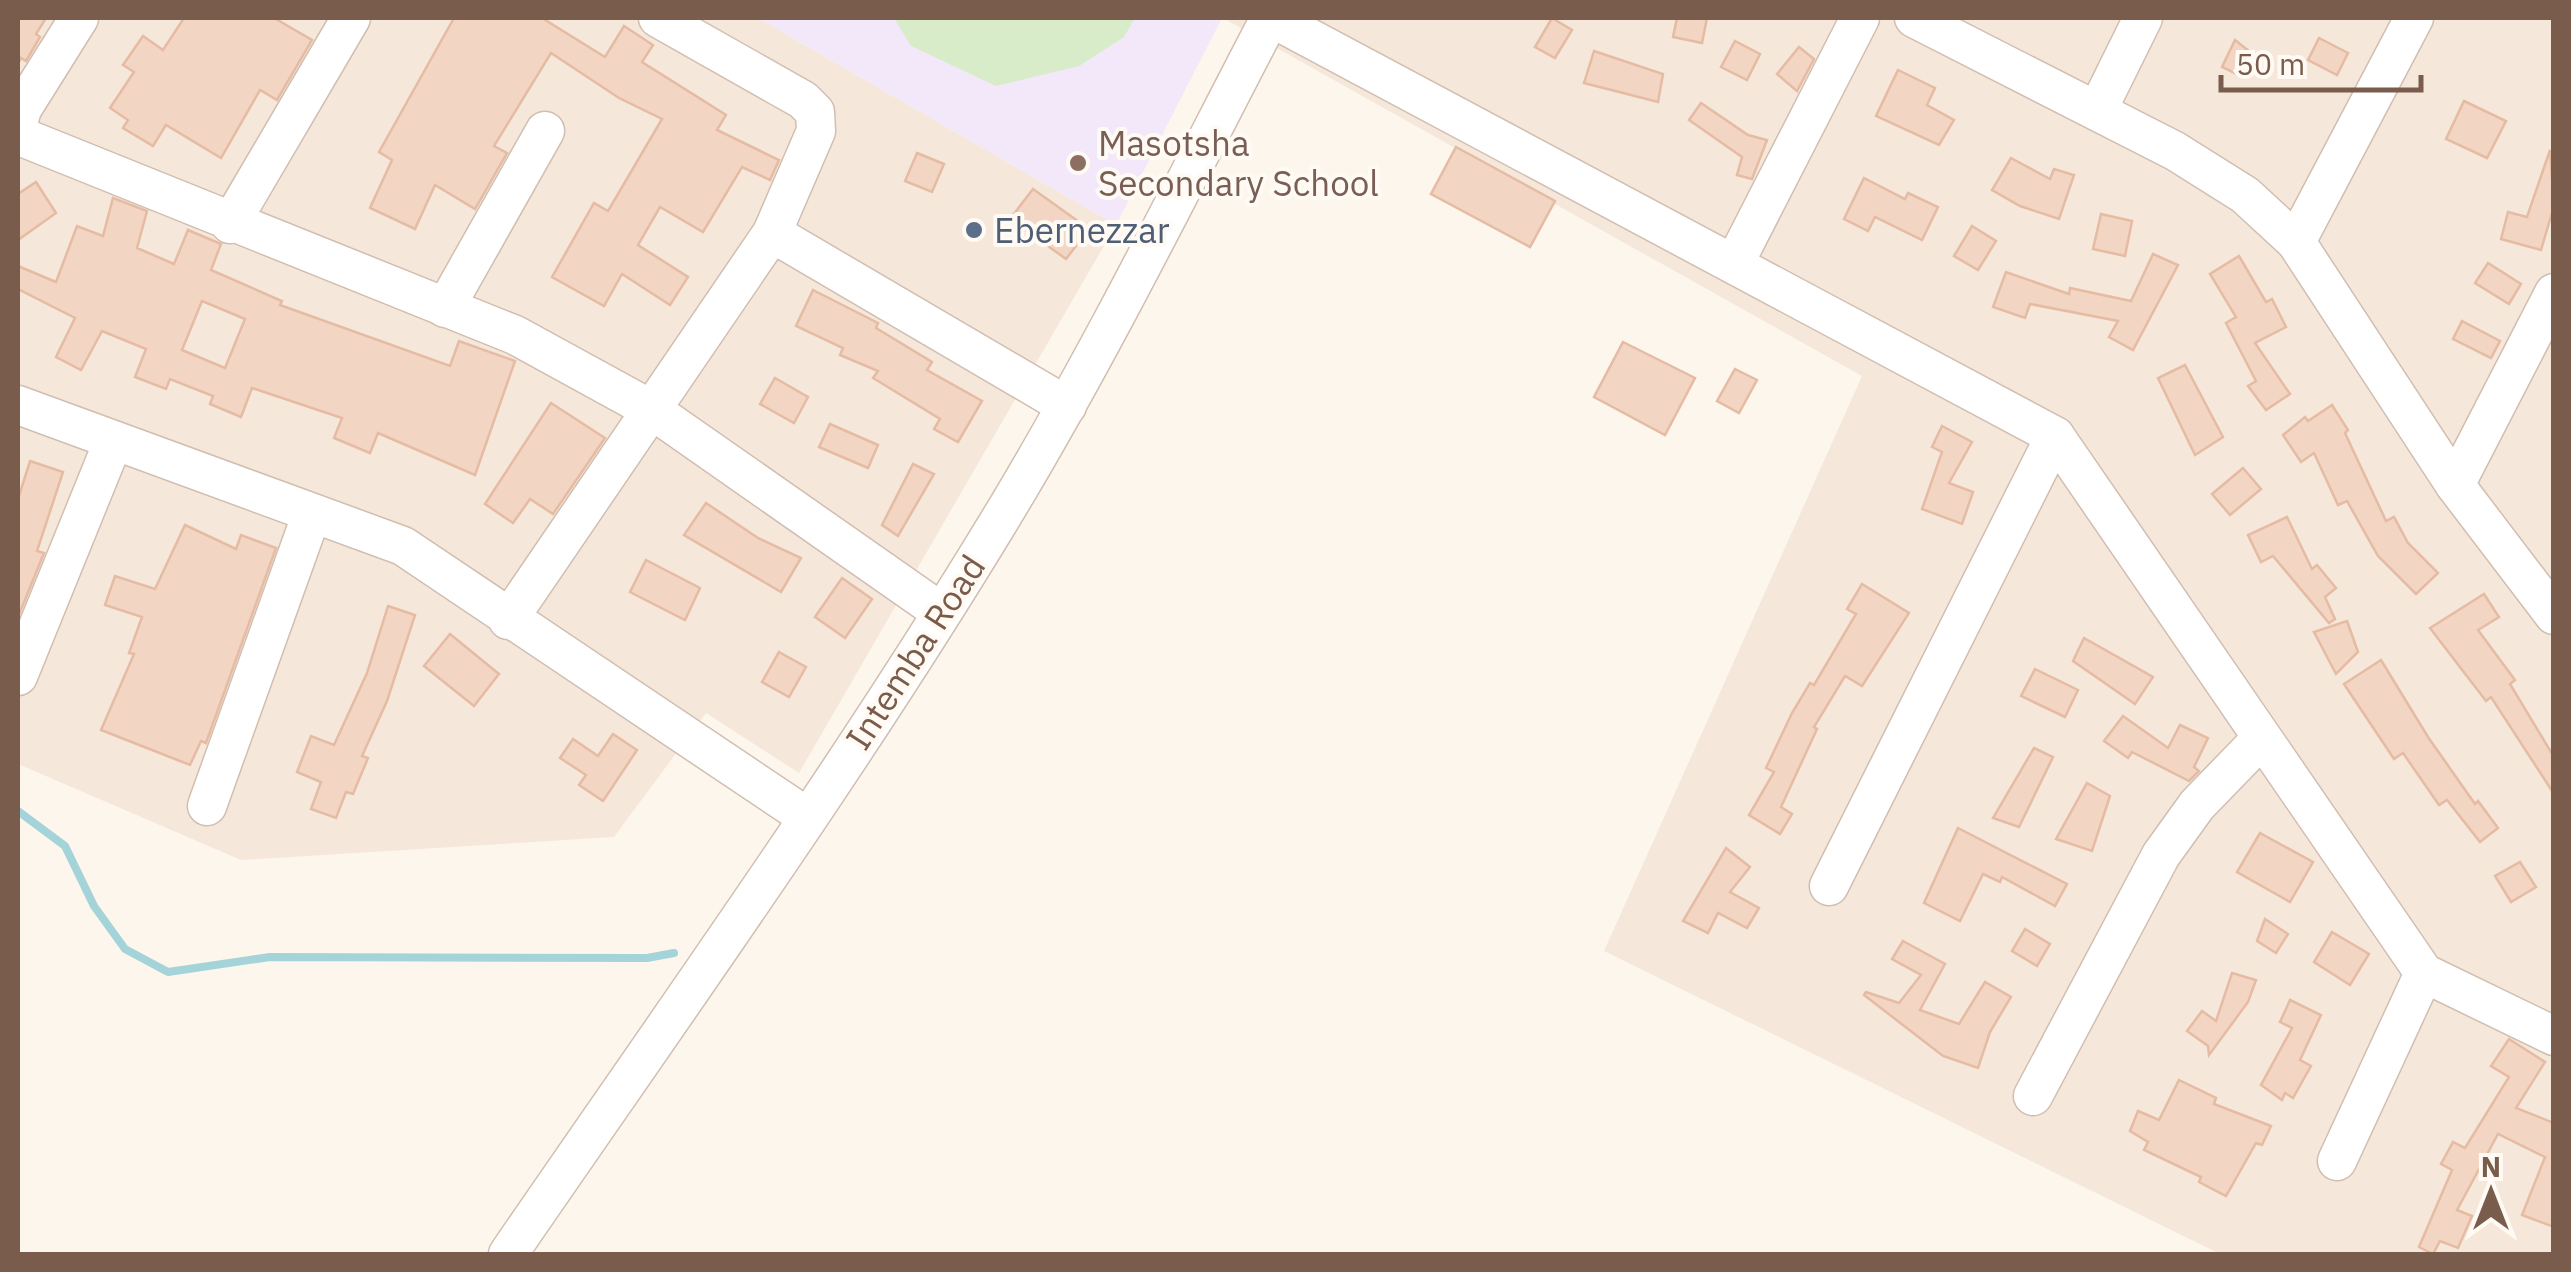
<svg xmlns="http://www.w3.org/2000/svg" width="2571" height="1272" font-family="'IBM Plex Sans',sans-serif">
  <style>
    .residential { fill: #f5e8da }
    .education { fill: #f3e8fa }
    .green { fill: #d8ecc9 }
    .lines { fill: none; stroke-linecap: round; stroke-linejoin: round }
    .stream { stroke: #a5d3da; stroke-width: 8 }
    .building { fill: #f3d5c3; stroke: #e6bba3; stroke-width: 2.5; fill-rule: evenodd }
    .minor-casing { stroke: #d1beb0; stroke-width: 41 }
    .minor { stroke: #fff; stroke-width: 38 }
    .education-dot { fill: #8d6e63; stroke: #fffaf3; stroke-width: 4 }
    .service-dot { fill: #5c6f8a; stroke: #fffaf3; stroke-width: 4 }
    .labels { text-anchor: middle; dominant-baseline: central; stroke-width: 8; stroke-linejoin: round; paint-order: stroke }
    .education-label { font-size: 35px; fill: #785e54; stroke: #fffaf3; text-anchor: start }
    .service-label { font-size: 35px; fill: #4e5e75; stroke: #fffaf3; text-anchor: start }
    .street-label { font-size: 35px; fill: #7a5c4d; stroke: #fffaf3 }
  </style>
  <rect width="100%" height="100%" fill="#fdf6ec"/>
  <!-- residential -->
  <g class="residential">
    <path d="M18,18H758L1116,225L799,773L706,713L614,837L241,860L18,764Z"/>
    <path d="M1223,18H2553V1254H2220L1604,951L1862,376Z"/>
  </g>
  <!-- education -->
  <path class="education" d="M758,18H1222L1116,225Z"/>
  <!-- green -->
  <path class="green" d="M894,18H1135L1124,37L1079,66L996,86L911,46Z"/>
  <g class="lines">
    <!-- stream -->
    <path class="stream" d="M18,811L65,846L94,906L125,949L168,972L270,957L647,958L674,953"/>
  </g>
  <!-- building -->
  <g class="building">
    <path d="M18,18H46L36,34L40,37L26,61L21,58L18,64Z"/>
    <path d="M184,18H274L312,40L277,100L260,90L221,158L166,125L153,146L123,128L128,120L110,108L134,72L123,65L143,36L163,50Z"/>
    <path d="M454,18H542L605,57L624,26L653,45L642,62L726,115L717,130L779,160L770,180L742,167L703,232L660,207L638,245L688,277L670,305L622,274L604,306L552,277L594,203L608,211L662,119L619,98L551,53L494,146L507,153L475,209L435,185L415,229L370,208L392,160L379,152Z"/>
    <path d="M1552,18L1572,30L1555,58L1535,47Z"/>
    <path d="M1677,18H1707L1702,43L1673,37Z"/>
    <path d="M2319,38L2348,53L2337,75L2308,60Z"/>
    <path d="M2235,40L2254,55L2243,77L2222,67Z"/>
    <path d="M1735,41L1760,54L1747,80L1721,67Z"/>
    <path d="M1799,47L1814,59L1797,91L1777,74Z"/>
    <path d="M1594,51L1663,74L1658,102L1584,83Z"/>
    <path d="M1898,70L1935,88L1927,105L1954,120L1939,145L1876,116Z"/>
    <path d="M2464,101L2506,121L2487,158L2446,139Z"/>
    <path d="M1701,103L1748,135L1767,140L1752,179L1737,175L1742,157L1689,120Z"/>
    <path d="M1456,147L1555,201L1530,247L1431,194Z"/>
    <path d="M2550,150L2554,206L2541,250L2501,239L2508,212L2527,217Z"/>
    <path d="M917,153L944,164L932,192L905,181Z"/>
    <path d="M2011,158L2050,179L2054,169L2074,175L2059,219L2020,206L1992,190Z"/>
    <path d="M1864,178L1905,199L1908,193L1938,207L1922,240L1875,217L1868,231L1844,219Z"/>
    <path d="M36,182L56,213L18,240V194Z"/>
    <path d="M1033,189L1089,229L1066,259L1010,219Z"/>
    <path d="M113,198L147,211L137,248L174,264L188,230L221,244L211,270L282,301L280,305L450,366L459,341L515,361L475,475L378,433L370,453L334,438L342,418L252,388L241,417L210,404L213,396L170,379L166,389L135,377L146,349L102,331L81,370L56,357L75,318L18,289V266L56,282L77,226L103,236ZM202,301L245,319L225,368L182,350Z"/>
    <path d="M2101,214L2132,221L2125,256L2093,249Z"/>
    <path d="M1972,226L1996,241L1978,270L1954,256Z"/>
    <path d="M2153,254L2178,265L2133,350L2109,337L2118,321L2030,304L2025,318L1993,307L2006,272L2069,294L2070,288L2131,301Z"/>
    <path d="M2239,256L2266,302L2272,299L2286,327L2255,343L2290,394L2266,410L2248,386L2256,381L2226,323L2236,317L2210,274Z"/>
    <path d="M2488,263L2521,284L2509,304L2475,283Z"/>
    <path d="M813,290L878,323L876,328L932,362L927,370L982,401L958,442L934,429L940,419L873,378L878,371L840,355L843,348L796,326Z"/>
    <path d="M2462,321L2500,341L2491,358L2453,339Z"/>
    <path d="M1623,342L1695,378L1665,435L1594,397Z"/>
    <path d="M2185,365L2223,437L2195,455L2158,378Z"/>
    <path d="M1735,369L1757,380L1739,413L1717,401Z"/>
    <path d="M775,378L808,397L794,423L760,404Z"/>
    <path d="M551,403L605,438L553,514L530,499L513,523L485,504Z"/>
    <path d="M2332,405L2348,430L2345,433L2386,521L2394,517L2408,543L2438,573L2416,594L2378,556L2347,501L2338,505L2314,453L2301,462L2283,435L2305,417L2308,421Z"/>
    <path d="M830,424L878,445L868,468L819,447Z"/>
    <path d="M1942,426L1972,442L1949,483L1973,492L1962,524L1922,509L1942,452L1932,447Z"/>
    <path d="M30,461L63,472L37,551L44,553L18,617V499Z"/>
    <path d="M913,464L934,474L898,536L882,525Z"/>
    <path d="M2243,468L2261,489L2230,515L2212,494Z"/>
    <path d="M706,503L758,538L801,558L781,592L684,535Z"/>
    <path d="M2287,517L2312,569L2317,565L2336,588L2325,597L2335,619L2329,623L2273,556L2261,562L2248,535Z"/>
    <path d="M185,525L236,549L241,535L276,548L206,743L201,741L190,765L101,730L134,654L129,653L142,617L105,605L115,576L155,589Z"/>
    <path d="M646,560L700,588L685,620L630,592Z"/>
    <path d="M842,578L872,599L845,638L815,617Z"/>
    <path d="M1862,584L1909,613L1862,686L1845,676L1814,727L1817,729L1781,807L1792,814L1780,834L1749,815L1774,772L1766,768L1792,713L1810,683L1814,685L1856,614L1847,609Z"/>
    <path d="M2484,594L2499,617L2478,630L2515,680L2510,684L2554,757V794L2491,697L2486,701L2430,628Z"/>
    <path d="M388,606L415,615L387,701L362,756L368,758L353,794L346,792L336,818L311,809L321,782L297,772L311,736L334,745L367,673Z"/>
    <path d="M2347,621L2358,652L2336,674L2314,632Z"/>
    <path d="M450,634L499,674L474,706L424,666Z"/>
    <path d="M2084,638L2153,677L2135,704L2073,661Z"/>
    <path d="M779,652L806,667L789,697L762,682Z"/>
    <path d="M2381,660L2428,737L2475,804L2478,801L2498,828L2480,842L2447,800L2439,805L2403,753L2394,759L2344,684Z"/>
    <path d="M2035,669L2078,690L2065,717L2021,696Z"/>
    <path d="M2123,716L2168,748L2180,725L2208,738L2194,767L2199,771L2189,781L2132,752L2128,758L2104,741Z"/>
    <path d="M613,734L637,750L603,801L579,785L586,775L560,758L573,739L598,756Z"/>
    <path d="M2034,748L2053,757L2019,827L1993,818Z"/>
    <path d="M2087,783L2110,796L2092,851L2056,839Z"/>
    <path d="M1958,828L2067,884L2055,906L2002,877L2000,882L1983,874L1960,921L1924,903Z"/>
    <path d="M2260,833L2313,862L2290,902L2237,872Z"/>
    <path d="M1726,848L1750,867L1730,892L1759,908L1747,928L1718,913L1708,933L1683,921Z"/>
    <path d="M2520,862L2536,887L2511,902L2495,876Z"/>
    <path d="M2265,919L2288,934L2276,953L2257,941Z"/>
    <path d="M2025,929L2050,944L2037,966L2012,951Z"/>
    <path d="M2332,932L2369,954L2350,985L2314,962Z"/>
    <path d="M1903,941L1945,964L1920,1010L1959,1024L1985,982L2011,997L1990,1032L1978,1068L1943,1056L1864,995L1866,992L1899,1003L1921,975L1892,959Z"/>
    <path d="M2232,973L2256,980L2248,1002L2209,1055L2208,1046L2187,1031L2202,1011L2216,1021Z"/>
    <path d="M2290,1000L2321,1015L2300,1060L2311,1066L2293,1098L2285,1093L2282,1100L2261,1085L2292,1028L2280,1022Z"/>
    <path d="M2509,1039L2545,1062L2516,1108L2554,1123V1227L2522,1215L2545,1157L2498,1134L2457,1210L2472,1216L2458,1248L2440,1241L2433,1254L2419,1247L2452,1170L2441,1164L2453,1142L2465,1148L2509,1077L2491,1066Z"/>
    <path d="M2179,1080L2216,1098L2214,1104L2271,1126L2262,1145L2256,1143L2226,1196L2199,1182L2201,1177L2144,1150L2148,1142L2130,1131L2138,1111L2159,1120Z"/>
  </g>
  <g class="lines">
    <!-- minor casing -->
    <g class="minor-casing">
      <g id="minor">
        <path d="M79,18L22,109L18,124L22,137L515,335L652,410L941,612"/>
        <path d="M1272,18L2055,436L2424,973L2554,1036"/>
        <path d="M1914,18L2175,151L2245,195L2296,242L2455,485L2554,615"/>
        <path d="M2098,109L2143,18"/>
        <path d="M230,224L351,18"/>
        <path d="M772,233L1067,406"/>
        <path d="M2296,242L2414,18"/>
        <path d="M1734,264L1860,18"/>
        <path d="M445,308L545,131"/>
        <path d="M18,405L403,546L807,817"/>
        <path d="M2455,485L2554,293"/>
        <path d="M508,620L772,233L816,131L815,112L803,100L658,18"/>
        <path d="M18,676L113,442"/>
        <path d="M207,806L311,516"/>
        <path d="M1829,886L2055,436"/>
        <path d="M2033,1096L2161,855L2197,805L2262,738"/>
        <path d="M2337,1161L2424,973"/>
        <path d="M508,1254C679,1005 857,758 1013,498C1106,342 1186,179 1270,18"/>
      </g>
    </g>
    <!-- minor -->
    <use href="#minor" class="minor"/>
  </g>
  <!-- markers -->
  <circle class="education-dot" cx="1078" cy="163" r="10"/>
  <circle class="service-dot" cx="974" cy="230" r="10"/>
  <g class="labels">
    <!-- education labels -->
    <g class="education-label">
      <text x="1098" y="143">Masotsha<tspan x="1098" dy="40">Secondary School</tspan></text>
    </g>
    <!-- service labels -->
    <g class="service-label">
      <text x="994" y="230">Ebernezzar</text>
    </g>
    <!-- street labels -->
    <g class="street-label">
      <text transform="translate(915 652) rotate(-57)">Intemba Road</text>
    </g>
  </g>
  <!-- border -->
  <rect width="2571" height="1272" fill="none" stroke="#7a5c4d" stroke-width="40"/>
  <!-- north arrow -->
  <g transform="translate(2491 1192)" stroke="#fffaf3" stroke-width="8" paint-order="stroke">
  <path d="M0-8L18 38L0 25L-18 38Z" fill="#7a5c4d"/>
  <text y="-15" font-size="28" font-weight="bold" text-anchor="middle" fill="#7a5c4d">N</text>
  </g>
  <!-- scale -->
  <path d="M2221 75v15h200v-15" fill="none" stroke="#7a5c4d" stroke-width="5"/>
  <text x="2236" y="75" font-size="30" fill="#7a5c4d" stroke="#fffaf3" stroke-width="8" paint-order="stroke">50 m</text>
</svg>
